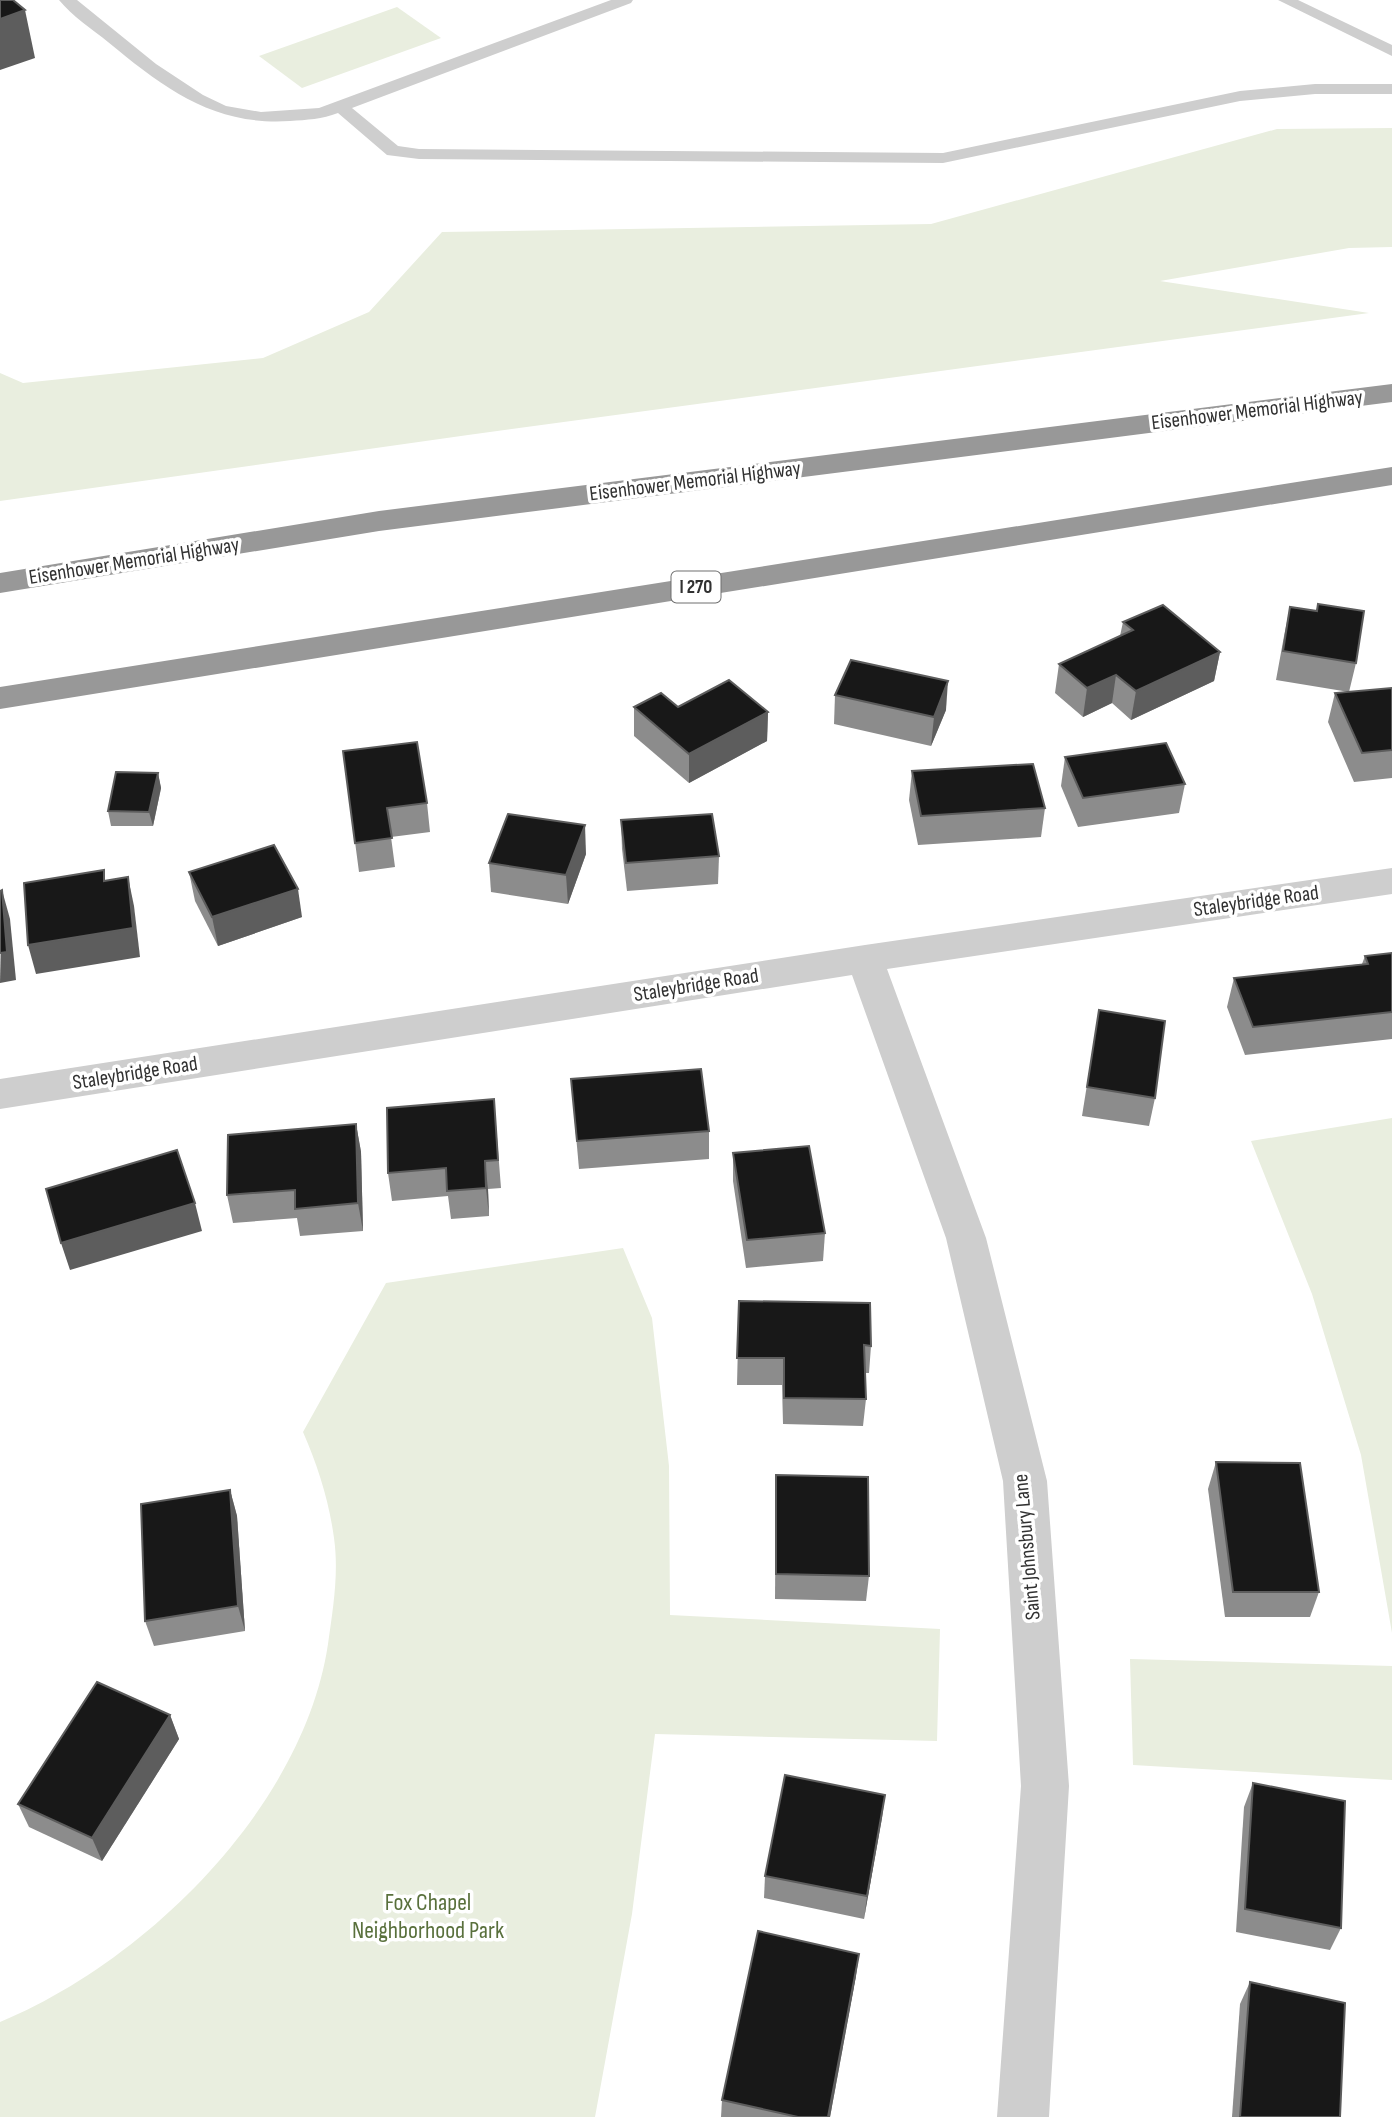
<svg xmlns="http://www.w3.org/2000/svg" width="1392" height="2117" font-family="'Sofia Sans Condensed',sans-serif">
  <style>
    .green { fill: #e9eedf }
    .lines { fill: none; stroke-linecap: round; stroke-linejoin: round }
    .lane { fill: #cecece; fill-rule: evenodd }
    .street { fill: #cecece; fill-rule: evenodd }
    .highway { fill: #989898; fill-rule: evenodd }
    .wall { fill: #8c8c8c }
    .shaded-wall { fill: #5d5d5d }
    .building { fill: #181818; stroke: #5d5d5d; stroke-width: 2 }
    .labels { text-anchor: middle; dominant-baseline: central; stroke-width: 7; stroke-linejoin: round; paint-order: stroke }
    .shield { fill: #fff; stroke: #6f6f6f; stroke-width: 2 }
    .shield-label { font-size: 19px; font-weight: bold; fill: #313131 }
    .street-label { font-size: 21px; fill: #313131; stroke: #fff }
    .near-park-label { font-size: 24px; fill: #59703c; stroke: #fff }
  </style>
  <rect width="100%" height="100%" fill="#fff"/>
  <!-- green -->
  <g class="green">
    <path d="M397,7L441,38L302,88L259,56Z"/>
    <path d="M1392,128V247L1349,248L1160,281L1369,313L468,435L0,501V373L23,383L263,358L369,312L442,232L931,224L1277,129Z"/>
    <path d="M1392,1118V1633L1361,1455L1312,1294L1251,1141Z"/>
    <path d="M623,1248L652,1318L669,1466L670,1615L940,1629L937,1741L655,1734L632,1914L595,2117H0V2022C147,1961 304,1806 328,1644C333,1609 339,1573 334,1538C329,1501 318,1466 303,1432L386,1283Z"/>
    <path d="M1130,1659L1392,1666V1780L1133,1765Z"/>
  </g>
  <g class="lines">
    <!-- lane -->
    <g class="lane">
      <path d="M59,0H77L156,64L203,95L226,106L261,112L319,108L611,0H633L631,3L352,108L398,146L419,149L943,153L1240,91L1315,84H1392V94H1315L1240,101L943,163L419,159L387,155L338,113C322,119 307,120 290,121C214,126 165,89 108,42C92,29 72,16 59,0Z"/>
      <path d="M1278,0H1298L1392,45V56Z"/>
    </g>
    <!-- street -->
    <path class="street" d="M1392,868V894L887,969L986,1238L1047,1481L1069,1786L1049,2117H997L1021,1786L1003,1481L946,1238L852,975L0,1109V1079L865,945Z"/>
    <!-- highway -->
    <g class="highway">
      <path d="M1392,384V402L379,531L0,593V573L379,511Z"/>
      <path d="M1392,467V485L0,709V687Z"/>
    </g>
  </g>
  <!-- wall -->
  <g class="wall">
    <path d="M1318,604L1356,663L1349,692L1392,688V778L1354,782L1328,722L1335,693L1349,692L1276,680L1284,636L1290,607L1316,611Z"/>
    <path d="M1123,622L1220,652L1214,681L1131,720L1112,703L1083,717L1055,693L1059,664L1120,636Z"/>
    <path d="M835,695L946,710L931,746L834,724Z"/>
    <path d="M634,707H678L768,712L767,741L689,783L634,736Z"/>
    <path d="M343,751L427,803L430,832L391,837L395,867L359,872Z"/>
    <path d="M1065,757L1185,784L1179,813L1078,827L1061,786Z"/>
    <path d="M912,771L1045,808L1041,837L918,845L909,800Z"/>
    <path d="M158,773L161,788L153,826H111L108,811Z"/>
    <path d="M621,820L719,856L718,884L627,891L622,849Z"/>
    <path d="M586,854L568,904L491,892L489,863Z"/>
    <path d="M189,872L302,917L218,946L195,901Z"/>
    <path d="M1392,953V1039L1245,1055L1227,1007L1234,978L1362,964L1365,956Z"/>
    <path d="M1099,1010L1155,1098L1149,1126L1082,1116Z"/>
    <path d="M571,1079L709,1131V1159L579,1169Z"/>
    <path d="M494,1099L501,1188L488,1189L489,1216L451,1219L448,1196L392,1201L388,1173Z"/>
    <path d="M356,1124L361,1152L363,1231L300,1236L297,1218L233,1223L227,1195Z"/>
    <path d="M733,1153L825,1233L823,1261L746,1268L733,1181Z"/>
    <path d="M739,1301L871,1346L869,1373H865L866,1399L863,1426L783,1424L782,1385H737Z"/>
    <path d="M1216,1462L1319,1592L1310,1617H1225L1208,1489Z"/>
    <path d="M776,1475L869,1576L866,1601L775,1599Z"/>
    <path d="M230,1490L237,1516L245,1631L154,1646L145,1621Z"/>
    <path d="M170,1715L179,1739L102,1861L29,1827L18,1804Z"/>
    <path d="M1253,1783L1341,1928L1330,1950L1236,1932L1244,1807Z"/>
    <path d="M885,1795L864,1919L764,1898L765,1876Z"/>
    <path d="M856,1976L830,2117H721L722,2100Z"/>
    <path d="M1250,1982L1340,2117H1232L1240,2004Z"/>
  </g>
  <!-- shaded-wall -->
  <g class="shaded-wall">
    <path d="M25,10L35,58L0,70V19Z"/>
    <path d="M1220,652L1214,681L1131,720L1136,691Z"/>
    <path d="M1116,675L1112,703L1083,717L1087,688Z"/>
    <path d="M948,681L946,710L931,746L934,717Z"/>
    <path d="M768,712L767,741L689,783V754Z"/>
    <path d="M158,773L161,788L153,826L149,812Z"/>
    <path d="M585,825L586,854L568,904L566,875Z"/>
    <path d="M128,877L134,906L140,957L36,974L28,945Z"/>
    <path d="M298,889L302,917L218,946L212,917Z"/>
    <path d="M2,890L10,919L16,980L0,983Z"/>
    <path d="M356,1124L361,1152L363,1231L358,1203Z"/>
    <path d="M485,1161L488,1189L489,1216L486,1188Z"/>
    <path d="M195,1203L202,1231L70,1270L61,1243Z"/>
    <path d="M230,1490L237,1516L245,1631L238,1606Z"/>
    <path d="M170,1715L179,1739L102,1861L92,1838Z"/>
    <path d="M885,1795L882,1818L864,1919L867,1896Z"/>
    <path d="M859,1954L856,1976L830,2117H828Z"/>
  </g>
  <!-- building -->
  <g class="building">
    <path d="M0,0H13L25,10L0,19Z"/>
    <path d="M1318,604L1364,611L1356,663L1283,651L1290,607L1317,611Z"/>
    <path d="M1163,605L1220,652L1136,691L1116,675L1087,688L1059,664L1133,630L1123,622Z"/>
    <path d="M851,660L948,681L934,717L835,695Z"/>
    <path d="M729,680L768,712L689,754L634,707L661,693L678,707Z"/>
    <path d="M1392,688V750L1362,753L1335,693Z"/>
    <path d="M417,742L427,803L387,808L392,838L355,843L343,751Z"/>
    <path d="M1166,743L1185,784L1083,798L1065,757Z"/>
    <path d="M1033,764L1045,808L921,816L912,771Z"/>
    <path d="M116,772L158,773L149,812L108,811Z"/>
    <path d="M508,814L585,825L566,875L489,863Z"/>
    <path d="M712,814L719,856L626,863L621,820Z"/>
    <path d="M274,845L298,889L212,917L189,872Z"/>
    <path d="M104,870V881L128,877L133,928L28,945L24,883Z"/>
    <path d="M2,890L7,952L0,953V891Z"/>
    <path d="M1392,953V1012L1253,1027L1234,978L1368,964L1365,956Z"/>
    <path d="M1099,1010L1165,1021L1155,1098L1087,1087Z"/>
    <path d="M701,1069L709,1131L577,1141L571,1079Z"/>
    <path d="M494,1099L498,1160L485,1161L486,1188L447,1191L446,1168L388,1173L387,1108Z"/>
    <path d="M356,1124L358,1203L295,1209V1190L227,1195L228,1135Z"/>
    <path d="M809,1146L825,1233L747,1240L733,1153Z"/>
    <path d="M177,1150L195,1203L61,1243L46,1189Z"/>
    <path d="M739,1301L870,1303L871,1346L864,1345L866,1399L784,1398V1358H737Z"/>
    <path d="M1216,1462L1300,1463L1319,1592H1233Z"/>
    <path d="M776,1475L868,1477L869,1576L776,1574Z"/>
    <path d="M230,1490L238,1606L145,1621L141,1504Z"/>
    <path d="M97,1682L170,1715L92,1838L18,1804Z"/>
    <path d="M785,1775L885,1795L867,1896L765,1876Z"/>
    <path d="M1253,1783L1345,1801L1341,1928L1245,1909Z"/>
    <path d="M758,1931L859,1954L828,2117H798L722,2100Z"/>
    <path d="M1250,1982L1345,2003L1340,2117H1240Z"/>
  </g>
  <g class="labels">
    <!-- shield labels -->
    <rect class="shield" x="671.5" y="571.5" width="49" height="31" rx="5"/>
    <g class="shield-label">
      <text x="696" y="587">I 270</text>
    </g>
    <!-- street labels -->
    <g class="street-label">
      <text transform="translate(1257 410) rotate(-7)">Eisenhower Memorial Highway</text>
      <text transform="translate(695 481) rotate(-7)">Eisenhower Memorial Highway</text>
      <text transform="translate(134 561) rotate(-9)">Eisenhower Memorial Highway</text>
      <text transform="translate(1256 901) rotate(-8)">Staleybridge Road</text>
      <text transform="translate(696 985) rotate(-9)">Staleybridge Road</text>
      <text transform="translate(135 1073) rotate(-9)">Staleybridge Road</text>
      <text transform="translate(1027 1547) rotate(-95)">Saint Johnsbury Lane</text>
    </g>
    <!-- near-park labels -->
    <g class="near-park-label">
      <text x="428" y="1902">Fox Chapel<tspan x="428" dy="28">Neighborhood Park</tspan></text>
    </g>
  </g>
</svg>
